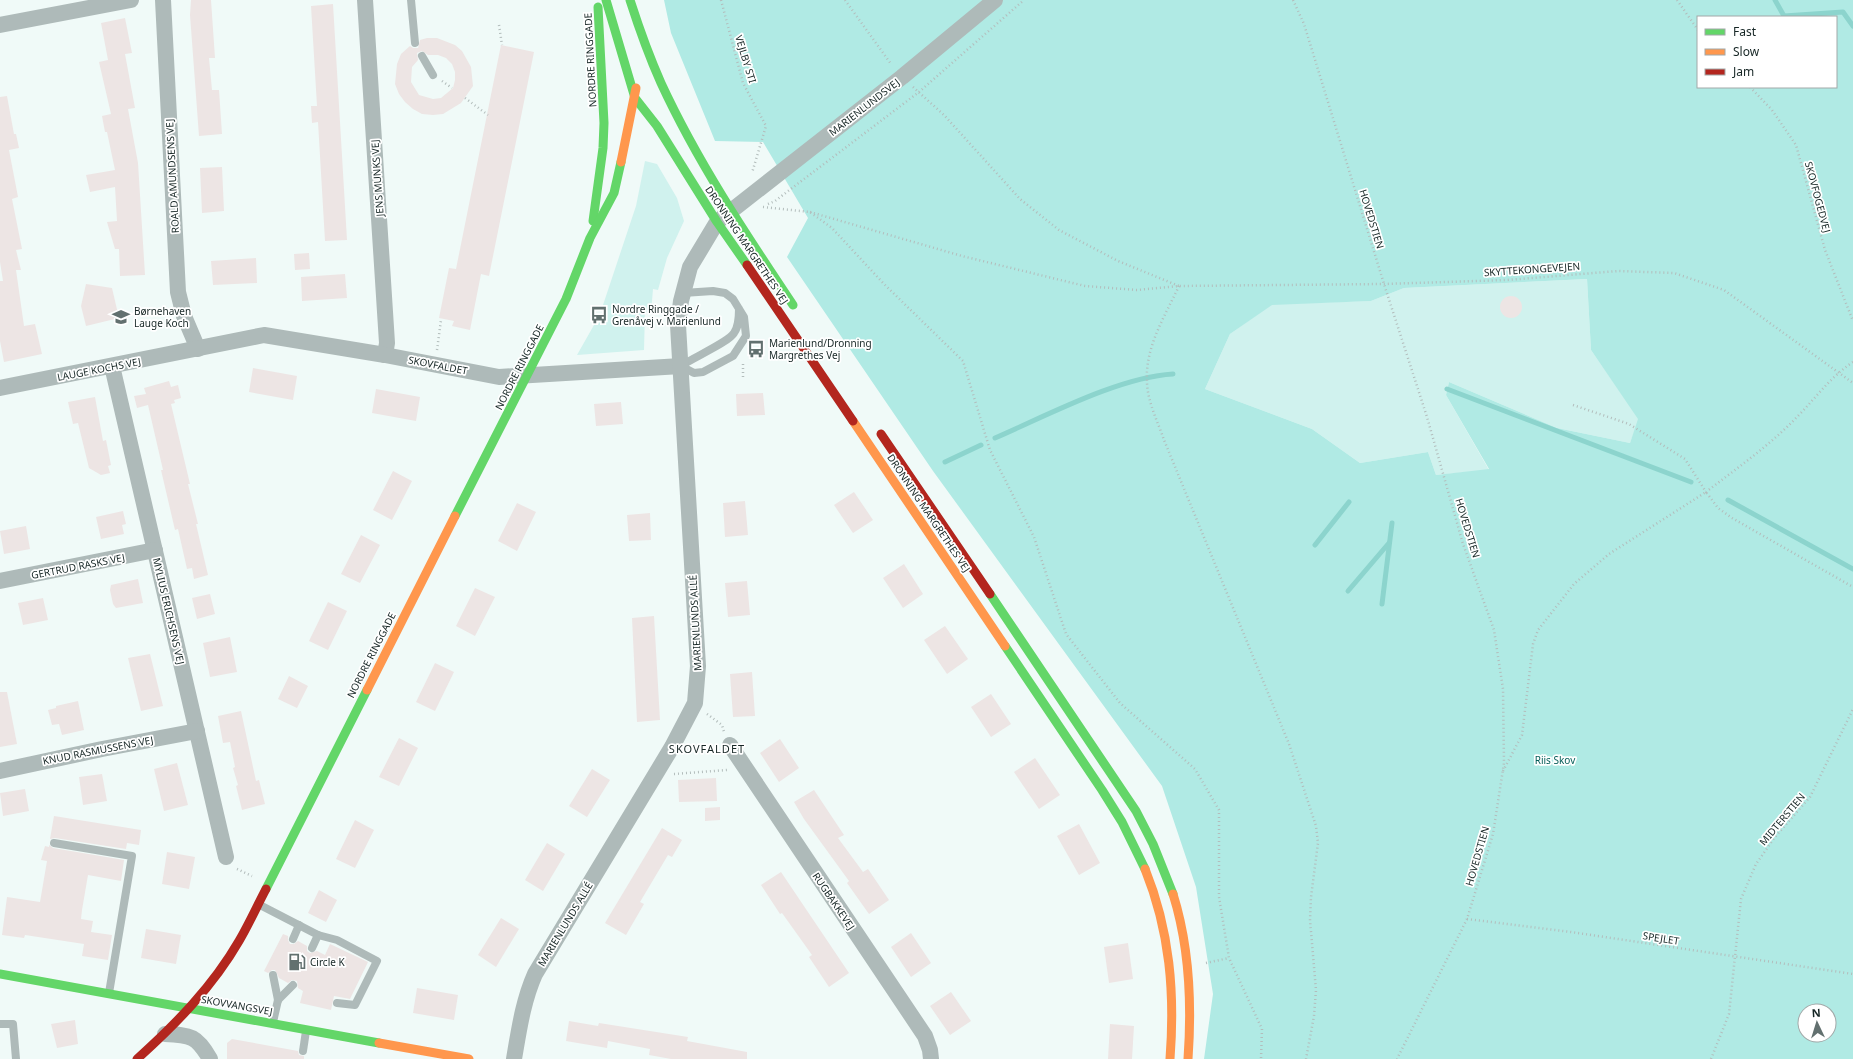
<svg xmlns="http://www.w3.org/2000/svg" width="1853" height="1059" font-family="'Noto Sans',sans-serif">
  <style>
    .green { fill: #d0f2ee }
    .forest { fill: #b0eae4; fill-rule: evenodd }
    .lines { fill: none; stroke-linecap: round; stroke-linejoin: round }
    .stream { stroke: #8cd4cd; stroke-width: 5 }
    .building { fill: #ede5e4; fill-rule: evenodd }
    .path { stroke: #b3bdbc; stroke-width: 2.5; stroke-dasharray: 1 3; stroke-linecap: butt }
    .lane { stroke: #aebab9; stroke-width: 8 }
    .street { stroke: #aebab9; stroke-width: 16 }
    .fast { stroke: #63d668; stroke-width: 9 }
    .slow { stroke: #ff974d; stroke-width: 9 }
    .jam { stroke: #b3261e; stroke-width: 9 }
    .labels { text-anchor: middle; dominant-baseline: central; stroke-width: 3.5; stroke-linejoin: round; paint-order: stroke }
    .street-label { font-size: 10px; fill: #162625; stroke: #fff }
    .poi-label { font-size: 10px; fill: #162625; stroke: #fff; text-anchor: start }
    .park-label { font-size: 10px; fill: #045d58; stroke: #fff }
    .neighbourhood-label { font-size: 11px; letter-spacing: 1px; fill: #162625; stroke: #fff }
  </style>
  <rect width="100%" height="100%" fill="#f0faf8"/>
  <!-- green -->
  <g class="green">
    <path d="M645,161L657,164L677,198L684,221L667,258L658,290L653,289L651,313L645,312L644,350L577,355L594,325H598L606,310L602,308L636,206Z"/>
    <path d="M1587,279L1591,350L1639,419L1630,443L1557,428L1449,382L1446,395L1489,470L1436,475L1428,452L1360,463L1312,429L1205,389L1230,334L1272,304L1371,301L1404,288Z"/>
  </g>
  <!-- forest -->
  <path class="forest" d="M664,0H1853V1059H1204L1213,994L1196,887L1162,786L933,471L787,257L808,218L763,142L715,141L671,33ZM1698,17H1836V87H1698ZM1587,279L1591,350L1638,419L1630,443L1557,428L1449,382L1446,395L1489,469L1436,475L1428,452L1360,463L1312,429L1205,389L1230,334L1272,305L1371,301L1404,288ZM1805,1011H1829V1035H1805Z"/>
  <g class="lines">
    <!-- stream -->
    <g class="stream">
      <path d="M1775,0L1784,16L1843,12L1853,26"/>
      <path d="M1447,389L1691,482"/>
      <path d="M995,438C1046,416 1119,377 1173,374"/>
      <path d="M945,462L981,445"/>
      <path d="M1728,500L1853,569"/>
      <path d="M1315,545L1349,502"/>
      <path d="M1348,591L1389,543"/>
      <path d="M1382,604L1392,523"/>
    </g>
  </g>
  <!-- building -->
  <g class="building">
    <path d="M191,0H211L215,58H209L212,90H219L222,134L199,136L190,15Z"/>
    <path d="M333,4L347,240L325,241L318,122L312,123L311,106H317L311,6Z"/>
    <path d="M125,18L132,53L125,54L135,108L128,109L138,163L145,275L120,276L119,249H115L107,222L117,221L115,187L90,192L86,175L115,170L107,132H105L102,116L111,114L99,62L108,60L101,23Z"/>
    <path d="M427,38H437L455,45L462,51L471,67L473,86L461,103L443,114L433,115L422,114L413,109L405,102L399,94L395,84L397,64L401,54L410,46L413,48H418L420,40ZM422,51L428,55H438L446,58L452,64L455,72V80L453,88L441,98L433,99L419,95L411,82L412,67L418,60L417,53Z"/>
    <path d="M501,45L534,52L489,276L481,274L470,330L452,326L454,321L439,318L449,268L456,269Z"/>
    <path d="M7,96L14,134H16L19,148L9,150L18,197L12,199L22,249L16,250L21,270H16L24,326L35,324L42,354L4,362L0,341V281H3L0,262V97Z"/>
    <path d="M222,167L224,211L202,213L200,168Z"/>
    <path d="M309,253L310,269L295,270L294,254Z"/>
    <path d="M256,258L257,283L213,285L211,261Z"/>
    <path d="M345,274L347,298L302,301L301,277Z"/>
    <path d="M86,284L112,288L119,318L86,326L81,306Z"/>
    <circle cx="1511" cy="307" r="11"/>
    <path d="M253,368L297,376L293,400L249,392Z"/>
    <path d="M169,381L171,387L178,385L181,398L174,400L175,403L171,404L190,484H188L198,524H196L208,575L194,579L192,568L187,569L178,529L175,530L161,470H163L148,405L137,408L134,396L146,394L144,388Z"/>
    <path d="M376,389L420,397L416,421L372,413Z"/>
    <path d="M763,393L765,415L737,416L736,394Z"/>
    <path d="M95,397L103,441L106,440L111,465L108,466L110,473L101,475L89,468L78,423L73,424L68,402Z"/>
    <path d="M621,402L623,424L596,426L594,404Z"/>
    <path d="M393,471L412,481L392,520L373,510Z"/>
    <path d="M854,492L873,520L853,533L834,505Z"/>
    <path d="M745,501L748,535L725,537L723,503Z"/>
    <path d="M517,503L536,512L517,551L498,541Z"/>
    <path d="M123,511L126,524L122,525L124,534L101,539L96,517Z"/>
    <path d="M650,513L651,540L629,541L627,515Z"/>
    <path d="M26,526L30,549L4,554L0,531Z"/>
    <path d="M361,535L380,545L360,583L341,574Z"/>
    <path d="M904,564L923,594L903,608L883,578Z"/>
    <path d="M138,579L143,603L116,608L113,604L110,590L111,585Z"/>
    <path d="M747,581L750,615L728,617L725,583Z"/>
    <path d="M475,588L495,597L475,636L456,626Z"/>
    <path d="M210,594L215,614L197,619L192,598Z"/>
    <path d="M43,598L48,620L23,625L18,603Z"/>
    <path d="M328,602L347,611L328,650L309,641Z"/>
    <path d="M654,616L660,720L637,722L632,618Z"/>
    <path d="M945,626L968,659L947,674L924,640Z"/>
    <path d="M230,637L237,672L210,677L203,643Z"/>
    <path d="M150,654L163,706L141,711L128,658Z"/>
    <path d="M435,663L454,672L435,711L416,702Z"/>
    <path d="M752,672L755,716L733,717L730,674Z"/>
    <path d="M289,676L308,686L297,708L278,699Z"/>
    <path d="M0,692H7L17,744L0,747Z"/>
    <path d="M991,694L1011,724L991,737L971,707Z"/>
    <path d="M78,701L84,730L62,735L59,724L52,725L48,710L56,708V706Z"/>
    <path d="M241,711L256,781L259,780L265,804L242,810L236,786L238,785L233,768L235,767L230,742L223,743L218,716Z"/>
    <path d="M399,738L418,748L399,786L379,777Z"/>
    <path d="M780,739L799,768L779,782L760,753Z"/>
    <path d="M1035,758L1060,795L1039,809L1014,772Z"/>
    <path d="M177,763L188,805L164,811L154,769Z"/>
    <path d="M592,769L610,780L587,817L569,806Z"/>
    <path d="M102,774L107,801L83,805L79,777Z"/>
    <path d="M716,778L717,801L679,802L678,780Z"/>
    <path d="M25,789L29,811L3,816L0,793Z"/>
    <path d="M814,790L844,835L838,838L863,872L868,869L889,900L869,914L847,883L849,881L804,819L794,802Z"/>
    <path d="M720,807V820L705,821V808Z"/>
    <path d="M54,816L141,830L139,845L127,843L126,849L55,838L50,839Z"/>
    <path d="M355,820L374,830L355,868L336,859Z"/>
    <path d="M1079,824L1100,863L1079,875L1057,836Z"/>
    <path d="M662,828L682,840L672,857L668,855L640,902L644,904L626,935L605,923Z"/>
    <path d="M547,843L565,854L543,891L525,880Z"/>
    <path d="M49,845L53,848L124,860L121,881L88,875L82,910L81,919L93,921L91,932L112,935L108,960L82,956L84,944L25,935L24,938L2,935L7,897L40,902L47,861L41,860L45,846L49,847Z"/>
    <path d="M167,852L195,857L189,889L162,884Z"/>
    <path d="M781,872L849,973L829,987L809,957L812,955L782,913L780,914L761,885Z"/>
    <path d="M319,890L337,900L326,922L308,913Z"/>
    <path d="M501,918L519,929L496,967L478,955Z"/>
    <path d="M146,929L181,935L176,964L141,958Z"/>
    <path d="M911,933L931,963L911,977L891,947Z"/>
    <path d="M283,934L288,936V940L290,944H294L298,941L307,946V951L310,953L317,951L325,955L330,944L368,962L350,999L334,996L331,1010L300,1003L303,991L298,988L297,981L292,980L288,983L279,978L275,970H272L268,973L264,971Z"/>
    <path d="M1128,943L1133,979L1109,983L1104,947Z"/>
    <path d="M417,988L458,995L454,1020L413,1013Z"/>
    <path d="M951,992L971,1021L950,1035L930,1006Z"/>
    <path d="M75,1020L78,1044L57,1048L51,1024Z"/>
    <path d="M569,1021L598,1026L599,1023L688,1037L687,1041L747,1052V1059H671L649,1055L650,1049L608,1041L607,1048L566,1041Z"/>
    <path d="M1110,1024L1134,1026L1132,1059H1108Z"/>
    <path d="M232,1039L298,1051L299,1055L304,1056V1059H227V1043Z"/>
  </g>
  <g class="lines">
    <!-- path -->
    <g class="path">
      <path d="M721,0L743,83L766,126L752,173"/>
      <path d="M845,0L891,64"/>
      <path d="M1293,0L1304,24L1384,284L1427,417L1463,544L1494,630L1503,689L1504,763L1493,834L1467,919L1397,1059"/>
      <path d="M1677,0L1698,30"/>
      <path d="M499,25L502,45"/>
      <path d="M442,81L452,88"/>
      <path d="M913,87L944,115L1020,199L1059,230L1118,261L1179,286"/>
      <path d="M1750,87L1772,110L1796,145L1825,250L1853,321"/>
      <path d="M465,98L488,115"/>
      <path d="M768,204L775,201L919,92L1024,0"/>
      <path d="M763,207L810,212L832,228L884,284L963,361L990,450L1034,537L1066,634L1120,703L1195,769L1219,810V897L1229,958L1262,1029L1261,1059"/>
      <path d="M810,212L962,256L1085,286L1137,290L1179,286L1384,284L1507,280L1618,271L1674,273L1724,290L1853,383"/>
      <path d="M1179,286C1165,316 1145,347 1147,381C1147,401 1158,422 1164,440L1289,744L1316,826L1318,843L1311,897L1310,920L1316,990L1314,1016L1306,1059"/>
      <path d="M437,350L441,320"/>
      <path d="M743,364V377"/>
      <path d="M1573,405L1629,424L1685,459L1706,492C1737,468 1769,446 1796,418C1815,399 1830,377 1853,362"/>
      <path d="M707,714L722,725L724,732"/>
      <path d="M1503,771L1522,735L1533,644L1538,630L1574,584L1609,554L1706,492L1718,508L1732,518L1853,587"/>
      <path d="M674,774L727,770"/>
      <path d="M237,869L252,876"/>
      <path d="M1467,919L1571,932L1853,974"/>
      <path d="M1206,963L1229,958"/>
      <path d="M1711,1059L1729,1014L1741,899L1756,864L1775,837L1810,797L1853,709"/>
    </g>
    <!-- lane -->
    <g class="lane">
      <path d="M411,0L415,43"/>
      <path d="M422,56L433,75"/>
      <path d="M683,293L713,291L725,293L733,299L744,317L746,336L733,356L703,372L694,373L681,366C692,358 729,342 734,333C739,326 739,317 739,309"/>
      <path d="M54,843L132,856L109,993"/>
      <path d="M258,904L318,935L337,940L377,961L355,1005L337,1003"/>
      <path d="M293,939L299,925"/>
      <path d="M312,948L318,935"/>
      <path d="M273,975L278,1000"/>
      <path d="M273,1022L278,1000L293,985"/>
      <path d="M0,1024H13L16,1059"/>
      <path d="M303,1051L306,1031"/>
    </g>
    <!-- street -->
    <g class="street">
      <path d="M163,0L178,292L184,316L198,349"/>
      <path d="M365,0L387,343L385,355"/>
      <path d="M0,25L131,0"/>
      <path d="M112,366L226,857"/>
      <path d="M0,388L264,335L385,355L499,377L681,366"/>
      <path d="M0,581L155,550"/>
      <path d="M730,745L925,1036L930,1050L931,1059"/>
      <path d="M0,771L102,749L197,731"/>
      <path d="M165,1034C191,1035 197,1036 210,1059"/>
      <path d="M514,1059C519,1030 523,1001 535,974L672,747L695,703L698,666L678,325L681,301L690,267L717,222L902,77L995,0"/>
    </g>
    <!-- fast -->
    <g class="fast">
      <path d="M606,0L635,98L657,126L717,222L747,265"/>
      <path d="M630,0C639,28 649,56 661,83C697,161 745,233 793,305"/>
      <path d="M593,221L603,148L604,123L598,7"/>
      <path d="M455,516L566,299L590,238L614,193L621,162"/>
      <path d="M990,594L1136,811L1153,844L1173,894"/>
      <path d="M1005,646L1102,790L1122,822L1145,869"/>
      <path d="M266,889L367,690"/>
      <path d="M0,974L379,1043"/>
    </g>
    <!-- slow -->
    <g class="slow">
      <path d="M621,162L636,88"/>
      <path d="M853,421L1005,646"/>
      <path d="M367,690L455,516"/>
      <path d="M1145,869C1170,931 1175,993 1170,1059"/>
      <path d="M1173,894C1190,948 1192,1003 1188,1059"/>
      <path d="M379,1043L469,1059"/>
    </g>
    <!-- jam -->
    <g class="jam">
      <path d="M747,265L853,421"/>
      <path d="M881,434L990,594"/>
      <path d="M137,1059C176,1024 213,986 239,941C249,924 257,906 266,889"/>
    </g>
  </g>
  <!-- icons -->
  <defs>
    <g id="bus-bare" transform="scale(1.38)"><path d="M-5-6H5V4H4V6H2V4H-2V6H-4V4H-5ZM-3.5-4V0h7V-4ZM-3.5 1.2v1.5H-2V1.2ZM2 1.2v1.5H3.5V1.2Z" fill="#62706f" stroke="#fff" stroke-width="2.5" paint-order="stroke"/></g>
    <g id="school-bare" transform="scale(1.38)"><path d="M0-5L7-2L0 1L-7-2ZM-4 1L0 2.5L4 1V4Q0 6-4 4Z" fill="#62706f" stroke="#fff" stroke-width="2.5" paint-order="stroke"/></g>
    <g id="fuel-bare" transform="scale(1.38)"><path d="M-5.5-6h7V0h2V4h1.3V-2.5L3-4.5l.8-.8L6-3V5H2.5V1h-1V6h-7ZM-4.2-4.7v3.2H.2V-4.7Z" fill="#62706f" stroke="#fff" stroke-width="2.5" paint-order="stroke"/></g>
  </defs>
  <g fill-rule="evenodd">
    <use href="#bus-bare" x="599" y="315"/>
    <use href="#school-bare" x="121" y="317"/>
    <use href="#bus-bare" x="756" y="349"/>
    <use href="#fuel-bare" x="297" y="962"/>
  </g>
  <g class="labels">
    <!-- street labels -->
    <g class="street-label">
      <text transform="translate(746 59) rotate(73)">VEJLBY STI</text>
      <text transform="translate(590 60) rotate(-93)">NORDRE RINGGADE</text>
      <text transform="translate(864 107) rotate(-38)">MARIENLUNDSVEJ</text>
      <text transform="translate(172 176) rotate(-93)">ROALD AMUNDSENS VEJ</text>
      <text transform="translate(377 178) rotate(-94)">JENS MUNKS VEJ</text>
      <text transform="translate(1818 197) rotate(75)">SKOVFOGEDVEJ</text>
      <text transform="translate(1372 219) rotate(73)">HOVEDSTIEN</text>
      <text transform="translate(747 245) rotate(56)">DRONNING MARGRETHES VEJ</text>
      <text transform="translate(1532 269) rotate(-4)">SKYTTEKONGEVEJEN</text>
      <text transform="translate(438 365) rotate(11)">SKOVFALDET</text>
      <text transform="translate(519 367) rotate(-63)">NORDRE RINGGADE</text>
      <text transform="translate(99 369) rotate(-11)">LAUGE KOCHS VEJ</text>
      <text transform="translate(929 513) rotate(56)">DRONNING MARGRETHES VEJ</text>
      <text transform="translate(1468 528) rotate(73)">HOVEDSTIEN</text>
      <text transform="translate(78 566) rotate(-11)">GERTRUD RASKS VEJ</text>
      <text transform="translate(169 611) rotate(77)">MYLIUS ERICHSENS VEJ</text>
      <text transform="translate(695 623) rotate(-93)">MARIENLUNDS ALLÉ</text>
      <text transform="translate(371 655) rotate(-63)">NORDRE RINGGADE</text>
      <text transform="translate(98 750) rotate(-11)">KNUD RASMUSSENS VEJ</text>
      <text transform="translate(1782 819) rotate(-50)">MIDTERSTIEN</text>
      <text transform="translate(1477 856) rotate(-74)">HOVEDSTIEN</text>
      <text transform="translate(834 901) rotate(56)">RUGBAKKEVEJ</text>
      <text transform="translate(565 924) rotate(-59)">MARIENLUNDS ALLÉ</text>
      <text transform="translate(1661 938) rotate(9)">SPEJLET</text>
      <text transform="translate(237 1005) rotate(10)">SKOVVANGSVEJ</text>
    </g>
    <!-- poi labels -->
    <g class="poi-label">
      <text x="612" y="309">Nordre Ringgade /<tspan x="612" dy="12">Grenåvej v. Marienlund</tspan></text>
      <text x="134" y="311">Børnehaven<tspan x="134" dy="12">Lauge Koch</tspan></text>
      <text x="769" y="343">Marienlund/Dronning<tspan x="769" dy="12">Margrethes Vej</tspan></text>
      <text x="310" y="962">Circle K</text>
    </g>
    <!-- park labels -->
    <g class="park-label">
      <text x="1555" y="760">Riis Skov</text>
    </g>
    <!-- neighbourhood labels -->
    <g class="neighbourhood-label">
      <text x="707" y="748">SKOVFALDET</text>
    </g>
  </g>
  <!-- legend -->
  <rect x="1697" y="16" width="140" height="72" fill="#ffffff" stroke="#a2a8a8"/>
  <rect x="1705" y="29" width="20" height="6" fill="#63d668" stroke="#a2a8a8"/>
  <text x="1733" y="36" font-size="12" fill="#162625">Fast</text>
  <rect x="1705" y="49" width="20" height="6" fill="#ff974d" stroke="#a2a8a8"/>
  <text x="1733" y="56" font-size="12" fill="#162625">Slow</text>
  <rect x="1705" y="69" width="20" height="6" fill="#b3261e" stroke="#a2a8a8"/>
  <text x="1733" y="76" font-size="12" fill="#162625">Jam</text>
  <!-- north arrow -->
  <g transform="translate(1817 1023) rotate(356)"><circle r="19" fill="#ffffff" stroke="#a2a8a8"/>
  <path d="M0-3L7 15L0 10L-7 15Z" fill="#62706f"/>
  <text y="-6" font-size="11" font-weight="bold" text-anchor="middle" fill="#162625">N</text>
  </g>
</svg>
